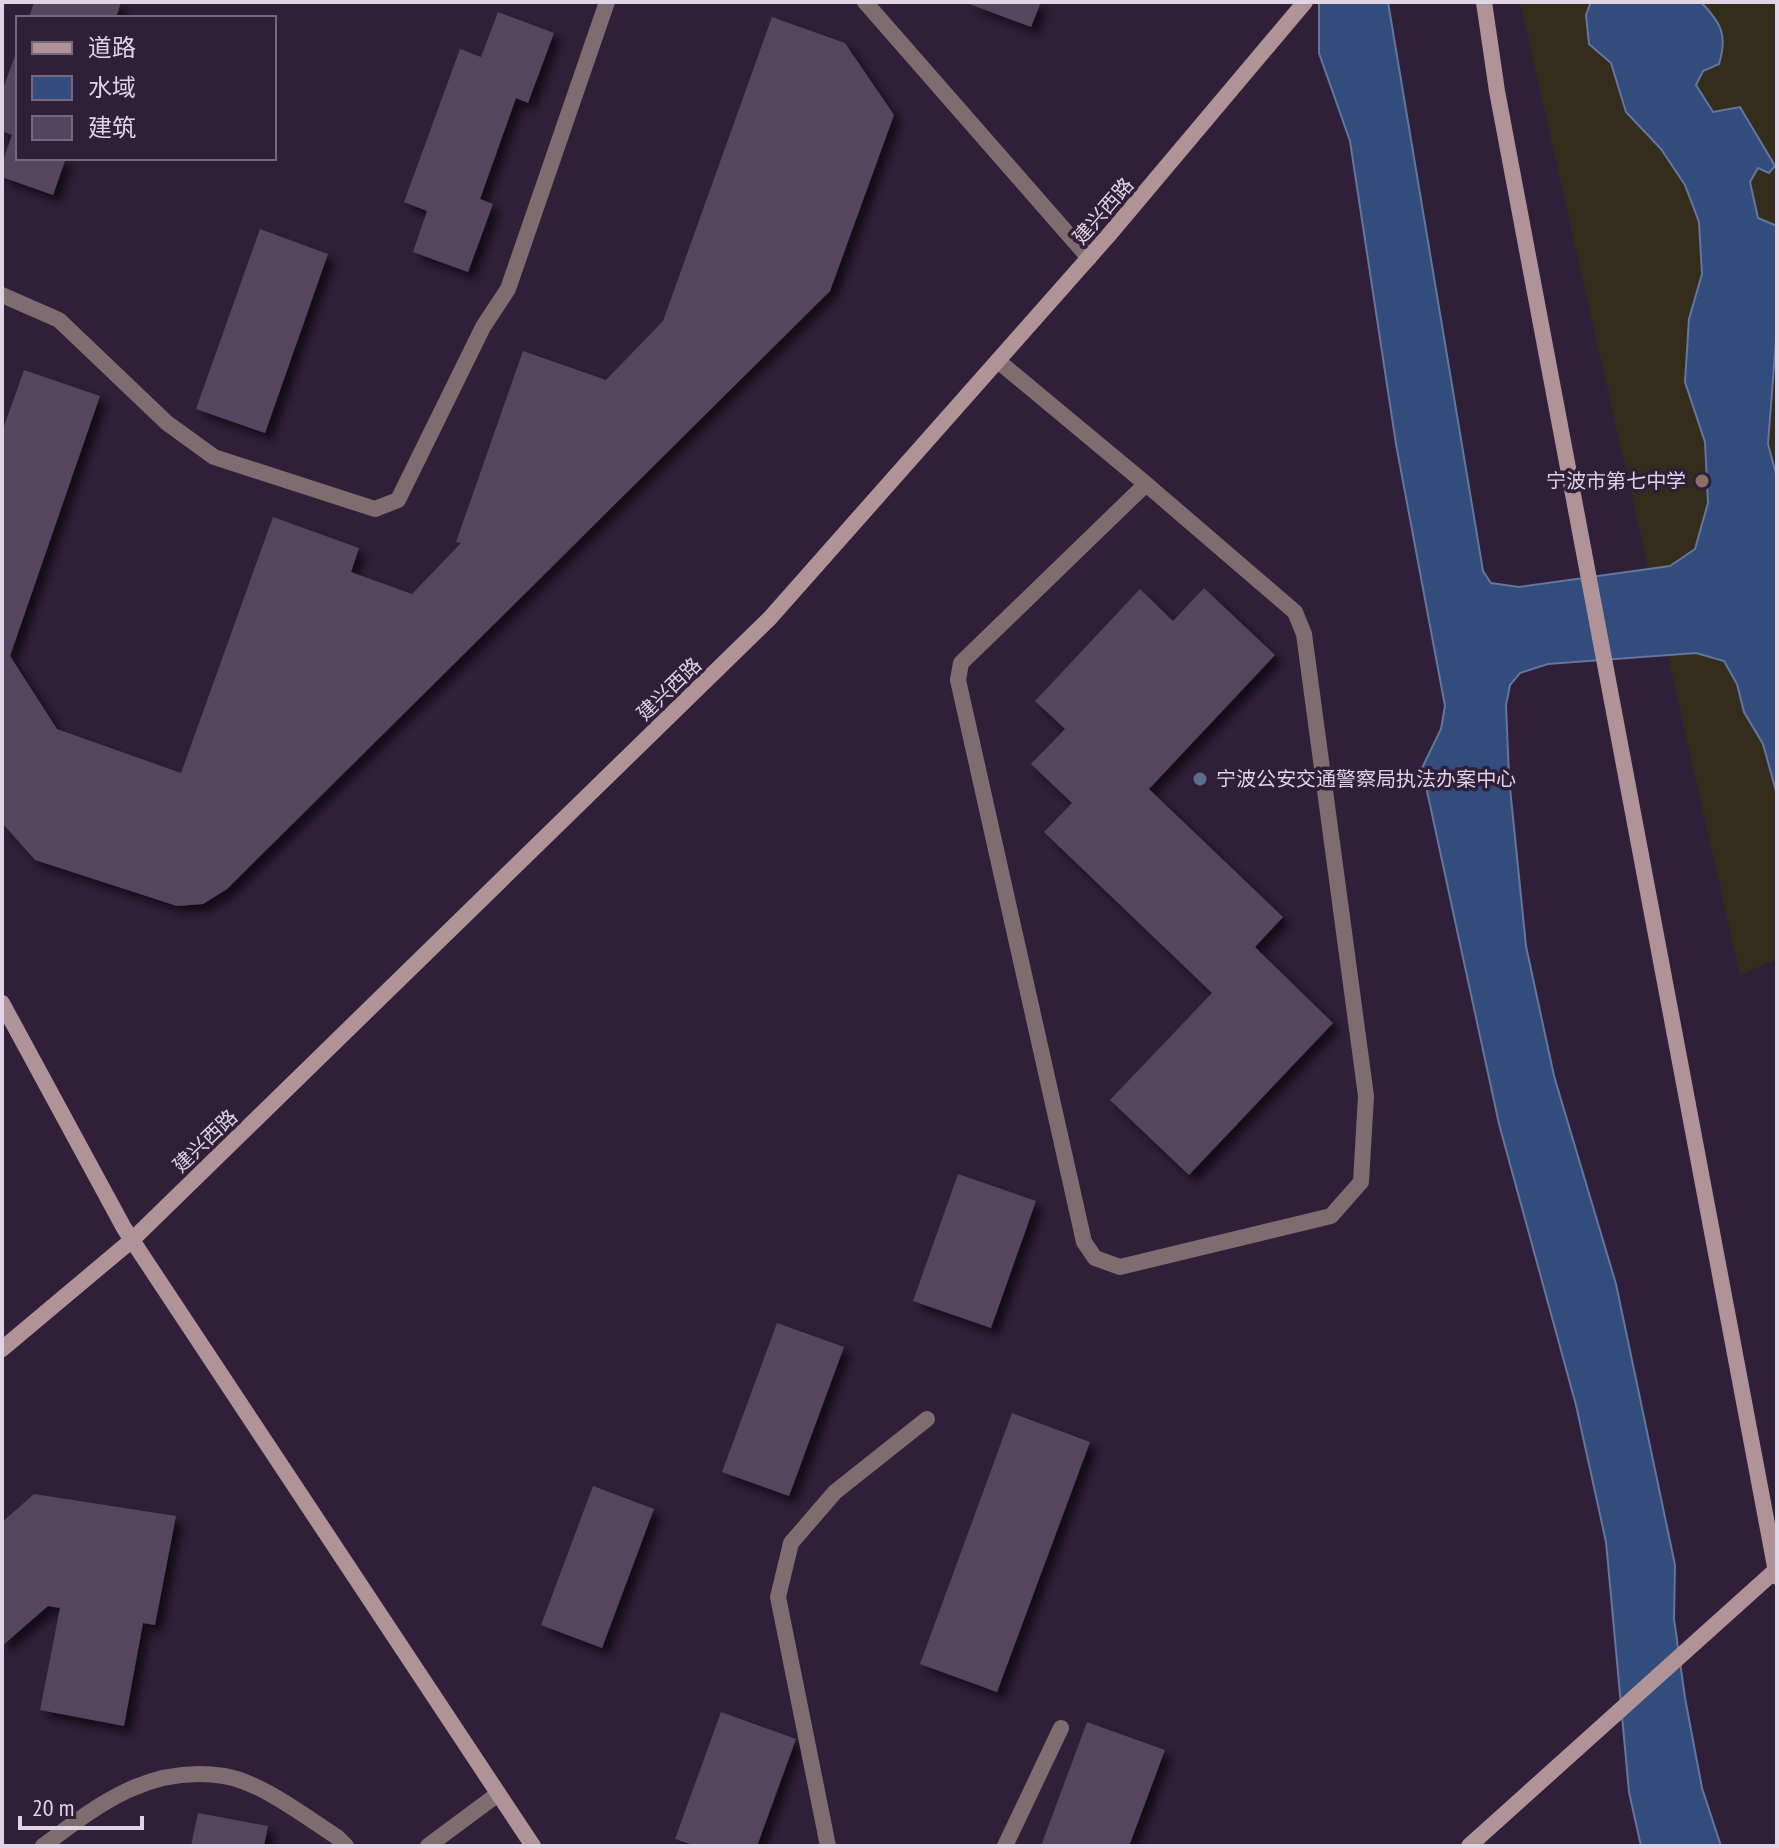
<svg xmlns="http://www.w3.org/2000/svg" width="1779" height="1848" font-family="'PT Sans Narrow','Noto Sans SC',sans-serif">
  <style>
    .education { fill: #352d1c }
    .water { fill: #314c7d; stroke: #65759c; stroke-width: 2 }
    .building { fill: #55445f; filter: url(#shadow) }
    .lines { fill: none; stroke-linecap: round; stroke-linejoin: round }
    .lane { stroke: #7e6c6e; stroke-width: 16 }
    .secondary { stroke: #af9397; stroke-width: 16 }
    .education-dot { fill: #8d6e63; stroke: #2f1f38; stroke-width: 3 }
    .service-dot { fill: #5c6f8a; stroke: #2f1f38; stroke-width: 3 }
    .labels { text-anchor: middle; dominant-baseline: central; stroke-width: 7; stroke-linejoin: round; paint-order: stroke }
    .street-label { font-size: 20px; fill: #dfd5e5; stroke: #2f1f38 }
    .poi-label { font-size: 20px; fill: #dfd5e5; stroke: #2f1f38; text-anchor: end }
  </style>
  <defs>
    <filter id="shadow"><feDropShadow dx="7" dy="7" stdDeviation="4" flood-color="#0009"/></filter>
  </defs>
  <rect width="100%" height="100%" fill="#2f1f38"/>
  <!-- education -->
  <path class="education" d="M1520,2H1777V959L1740,975Z"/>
  <!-- water -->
  <path class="water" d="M1319,2H1388L1483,571L1491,583L1519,587L1670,566L1695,549L1708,503L1705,442L1685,382L1689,319L1702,274L1699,222L1685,185L1661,149L1626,112L1611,63L1589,44L1586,15L1591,2H1701C1721,23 1728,35 1719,64L1703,71L1696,85L1713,112L1740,107L1775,166L1769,173L1758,168L1750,182L1758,218L1777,226V327L1768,444L1777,478V852L1776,791L1763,744L1744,712L1737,684L1724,661L1696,653L1548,664L1520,673L1510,685L1506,705L1509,778L1526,946L1554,1076L1616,1284L1675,1565L1674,1619L1685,1698L1702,1788L1721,1846H1641L1629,1792L1606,1542L1576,1405L1499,1124L1422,768L1441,729L1445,706L1396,444L1350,141L1319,53Z"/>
  <!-- building -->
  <g class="building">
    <path d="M34,2H121L116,18H29Z"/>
    <path d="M964,2H1041L1031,27Z"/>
    <path d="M498,12L554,33L528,103L516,98L480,199L493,204L468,272L413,252L427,211L404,202L460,49L481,57Z"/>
    <path d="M772,17L845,43L894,115L830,291L227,889L203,904L177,906L35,860L2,823V432L24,370L100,396L10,656L57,729L181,773L273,517L359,548L351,572L412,594L461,543L456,542L523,351L606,380L663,321Z"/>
    <path d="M18,48V158H66L53,195L2,177V163L12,135L2,131V91Z"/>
    <path d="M260,229L328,254L265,433L196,409Z"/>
    <path d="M1204,588L1275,655L1149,789L1283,917L1255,947L1333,1023L1189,1175L1110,1100L1212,993L1044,832L1072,803L1031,764L1065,729L1035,701L1140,589L1173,621Z"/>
    <path d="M958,1174L1036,1201L991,1328L913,1301Z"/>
    <path d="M777,1323L844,1347L789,1496L722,1472Z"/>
    <path d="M1012,1413L1090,1442L997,1692L920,1664Z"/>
    <path d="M593,1486L654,1509L602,1648L541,1625Z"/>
    <path d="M34,1494L176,1516L155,1625L143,1623L124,1726L40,1710L60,1608L48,1606L2,1646V1522Z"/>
    <path d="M721,1712L796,1739L757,1846H696L675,1839Z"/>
    <path d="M1087,1722L1165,1750L1129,1846H1041Z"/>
    <path d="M198,1813L268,1826L264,1846H191Z"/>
  </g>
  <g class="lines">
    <!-- lane -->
    <g class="lane">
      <path d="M865,2L1089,258"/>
      <path d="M2,295L59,320L167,423L214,457L375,509L398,500L483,327L508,289L607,2"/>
      <path d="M998,361L1146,484L1160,496L1295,612L1304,634L1366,1096L1361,1182L1331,1216L1120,1267L1095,1258L1084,1242L958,680L961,663L1146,484"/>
      <path d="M43,1846C99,1804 150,1764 224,1776C261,1782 306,1817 337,1837L346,1846"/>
      <path d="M428,1846L498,1794"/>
      <path d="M828,1846L778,1597L791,1543L835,1492L927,1419"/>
      <path d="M1005,1846L1061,1728"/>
    </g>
    <!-- secondary -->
    <g class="secondary">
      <path d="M1484,2L1497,91L1777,1577"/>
      <path d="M2,1003L124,1228L533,1846"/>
      <path d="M2,1349L132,1240L770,618L1108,236L1305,2"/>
      <path d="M1469,1846L1777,1569"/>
    </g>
  </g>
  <!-- markers -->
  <circle class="education-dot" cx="1702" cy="481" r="8"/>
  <circle class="service-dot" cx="1200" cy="779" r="8"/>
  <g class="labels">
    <!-- street labels -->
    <g class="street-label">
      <text transform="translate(1103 211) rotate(-49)">建兴西路</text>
      <text transform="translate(669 689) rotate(-44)">建兴西路</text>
      <text transform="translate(205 1141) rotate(-44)">建兴西路</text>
    </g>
    <!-- poi labels -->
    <g class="poi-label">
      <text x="1686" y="481">宁波市第七中学</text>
      <text x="1216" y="779" text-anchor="start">宁波公安交通警察局执法办案中心</text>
    </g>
  </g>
  <!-- border -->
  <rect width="1779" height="1848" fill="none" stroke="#dfd5e5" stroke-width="8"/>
  <!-- legend -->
  <rect x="16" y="16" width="260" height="144" fill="#2f1f38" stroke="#75687d" stroke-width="2"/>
  <rect x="32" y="42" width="40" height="12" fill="#af9397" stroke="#75687d" stroke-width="2"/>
  <text x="88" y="56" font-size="24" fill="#dfd5e5">道路</text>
  <rect x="32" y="76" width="40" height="24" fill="#314c7d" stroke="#75687d" stroke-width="2"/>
  <text x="88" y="96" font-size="24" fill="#dfd5e5">水域</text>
  <rect x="32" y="116" width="40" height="24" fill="#55445f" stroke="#75687d" stroke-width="2"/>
  <text x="88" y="136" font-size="24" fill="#dfd5e5">建筑</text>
  <!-- scale -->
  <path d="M20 1816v12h122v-12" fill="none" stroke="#dfd5e5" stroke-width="4"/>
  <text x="32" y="1816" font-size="24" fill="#dfd5e5" stroke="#2f1f38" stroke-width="6" paint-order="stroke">20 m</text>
</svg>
